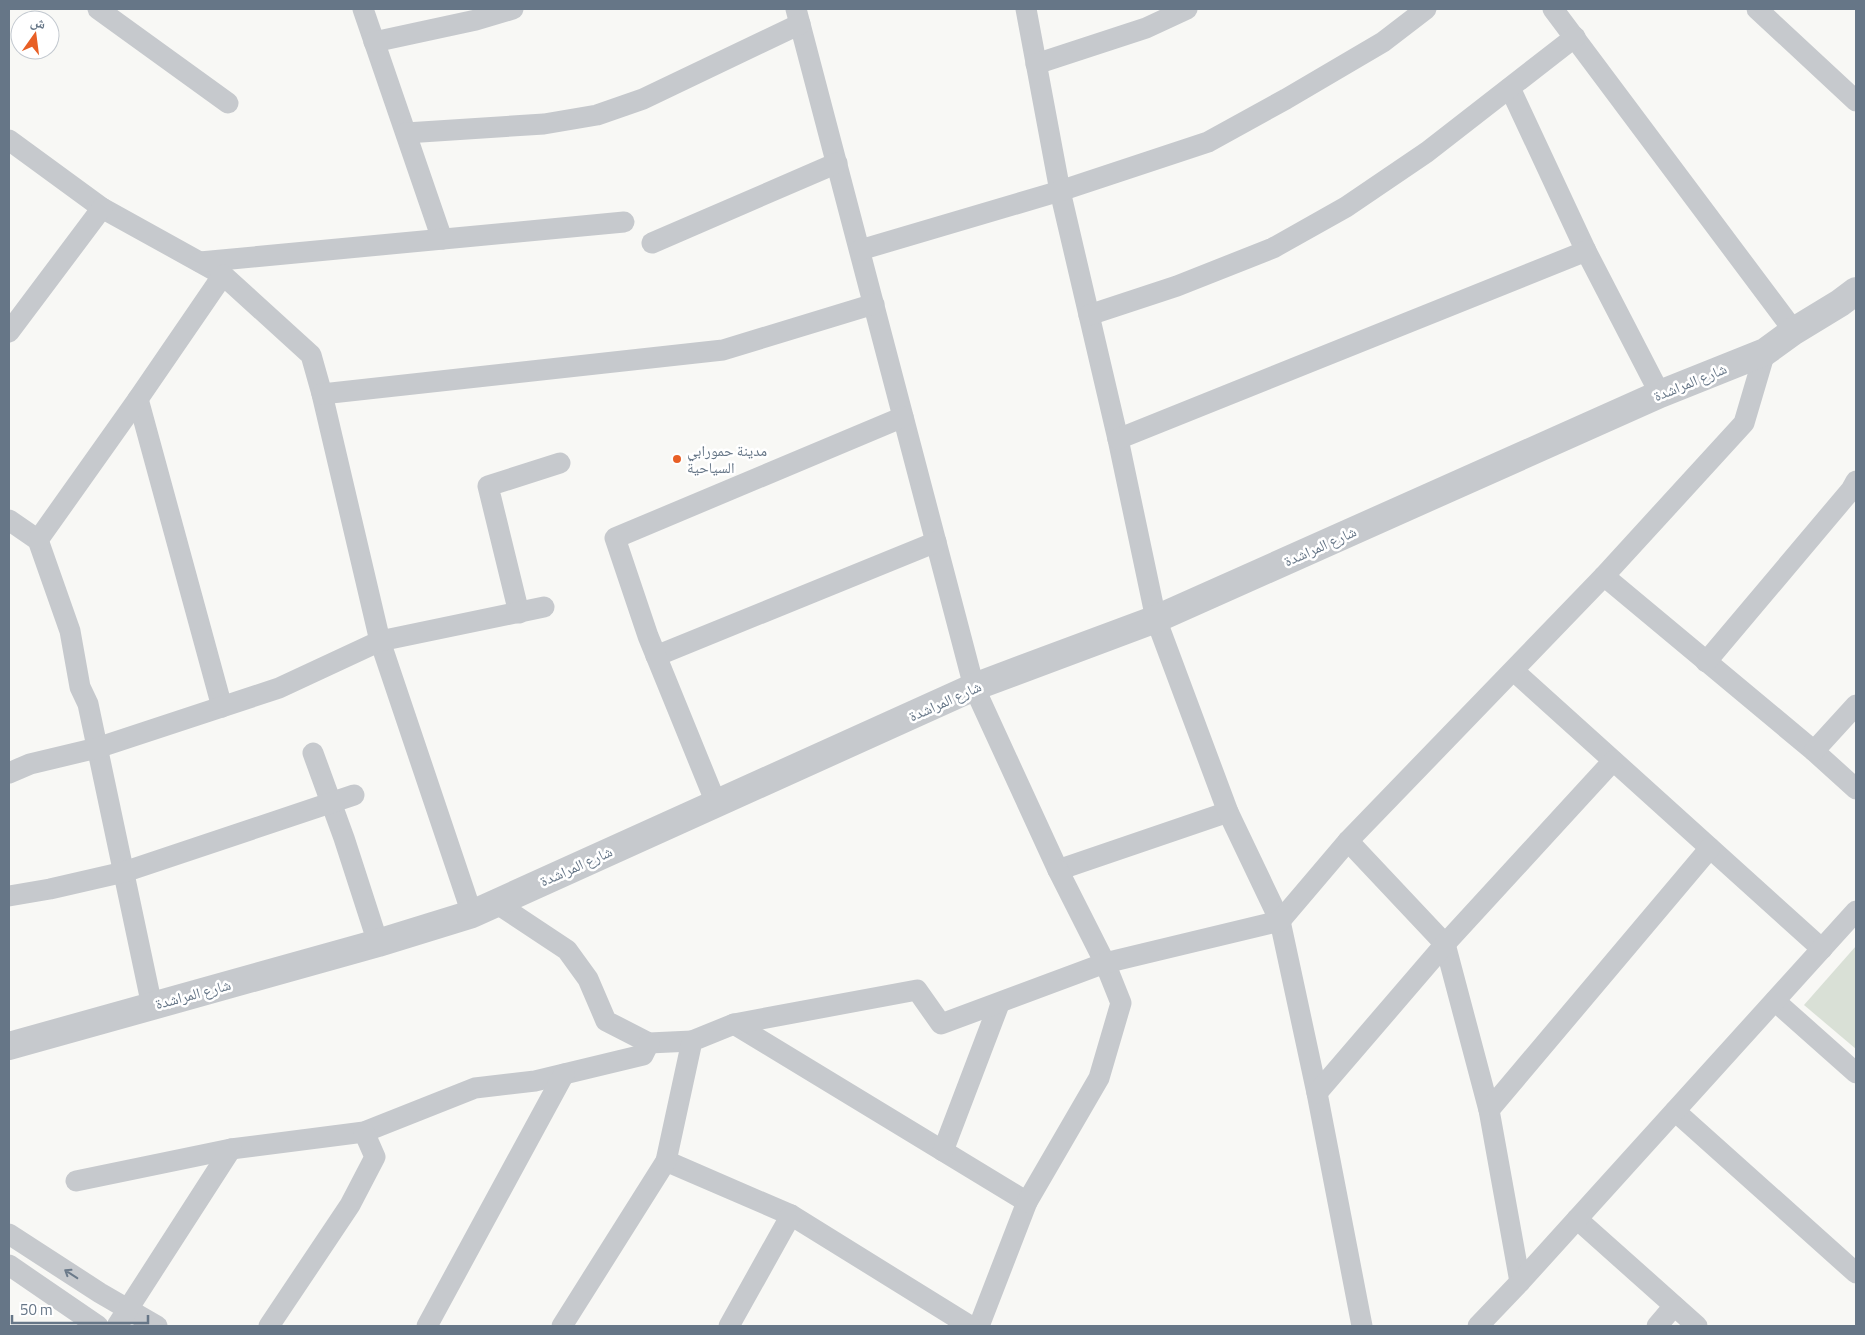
<svg xmlns="http://www.w3.org/2000/svg" width="1865" height="1335" font-family="'Titillium Web','Noto Naskh Arabic',sans-serif">
  <style>
    .green { fill: #d9e0d6 }
    .lines { fill: none; stroke-linecap: round; stroke-linejoin: round }
    .minor { stroke: #c6c9cd; stroke-width: 21 }
    .tertiary { stroke: #c6c9cd; stroke-width: 28 }
    .oneway { stroke: #6b7a8a }
    .poi-dot { fill: #e85f25; stroke: #fff; stroke-width: 2 }
    .labels { text-anchor: middle; dominant-baseline: central; stroke-width: 5; stroke-linejoin: round; paint-order: stroke }
    .street-label { font-size: 15px; fill: #667687; stroke: #fff }
    .poi-label { font-size: 15px; fill: #667687; stroke: #fff; text-anchor: start }
  </style>
  <rect width="100%" height="100%" fill="#f8f8f5"/>
  <!-- green -->
  <path class="green" d="M1856,946V1049L1804,1005Z"/>
  <g class="lines">
    <!-- minor -->
    <g class="minor">
      <path d="M98,9L228,103"/>
      <path d="M363,9L442,239"/>
      <path d="M796,9L974,687L1058,870L1228,812"/>
      <path d="M1026,9L1060,191L1118,439L1156,619L1228,812L1280,921L1317,1093L1362,1326"/>
      <path d="M1553,9L1794,331"/>
      <path d="M1757,9L1856,101"/>
      <path d="M374,42L476,20L513,9"/>
      <path d="M1036,64L1146,28L1187,9"/>
      <path d="M1510,88L1586,251L1660,394"/>
      <path d="M406,133L544,124L597,115L643,99L800,24"/>
      <path d="M9,140L102,208L223,275L311,355L322,394L380,641L472,914"/>
      <path d="M652,243L837,163"/>
      <path d="M860,250L1060,191L1208,142L1286,99L1383,42L1426,9"/>
      <path d="M200,262L624,222"/>
      <path d="M1089,315L1177,286L1273,248L1346,207L1427,152L1575,37"/>
      <path d="M9,332L102,208"/>
      <path d="M322,394L723,350L874,304"/>
      <path d="M138,399L222,707"/>
      <path d="M1118,439L1586,251"/>
      <path d="M9,520L38,540L70,631L80,687L88,704L152,1006"/>
      <path d="M38,540L138,399L223,275"/>
      <path d="M1604,576L1814,751L1856,789"/>
      <path d="M519,613L488,486L560,463"/>
      <path d="M656,656L936,542"/>
      <path d="M1706,662L1851,490L1856,481"/>
      <path d="M1514,671L1822,949"/>
      <path d="M1814,751L1856,705"/>
      <path d="M313,753L344,838L378,943"/>
      <path d="M9,773L30,764L97,748L279,688L380,641L544,607"/>
      <path d="M716,803L648,636L615,538L903,417"/>
      <path d="M1348,841L1445,944L1489,1110L1520,1282"/>
      <path d="M9,896L50,889L124,872L354,795"/>
      <path d="M496,903L567,950L588,979L606,1021L649,1043L692,1041"/>
      <path d="M1775,1001L1856,1073"/>
      <path d="M734,1024L1027,1202L979,1326"/>
      <path d="M1317,1093L1445,944L1613,761"/>
      <path d="M1489,1110L1710,848"/>
      <path d="M1675,1111L1856,1273"/>
      <path d="M943,1151L999,1004"/>
      <path d="M666,1161L791,1215L970,1326"/>
      <path d="M76,1181L231,1149L364,1132L475,1088L535,1081L643,1055L649,1043"/>
      <path d="M1027,1202L1099,1078L1121,1003L1105,963L1058,870"/>
      <path d="M1577,1219L1697,1326"/>
      <path d="M9,1234L100,1293L157,1326"/>
      <path d="M9,1265L98,1326"/>
      <path d="M117,1326L231,1149"/>
      <path d="M269,1326L350,1205L375,1157L364,1132"/>
      <path d="M427,1326L564,1074"/>
      <path d="M562,1326L666,1161L692,1041L734,1024L917,990L941,1024L1105,963L1280,921L1348,841L1604,576L1744,423L1765,352"/>
      <path d="M729,1326L791,1215"/>
      <path d="M1478,1326L1520,1282L1856,911"/>
      <path d="M1657,1326L1674,1306"/>
    </g>
    <!-- tertiary -->
    <path class="tertiary" d="M9,1046L378,943L472,914L974,687L1156,619L1660,394L1765,352L1794,331L1840,303L1856,291"/>
  </g>
  <!-- one-way arrows -->
  <defs><path id="oneway-shaft" d="M-6 0H5M1.5-3L5.5 0L1.5 3" fill="none" stroke-width="1.6" stroke-linecap="round" stroke-linejoin="round" transform="scale(1.25)"/></defs>
  <use class="oneway" href="#oneway-shaft" transform="translate(71 1274) rotate(-147)"/>
  <!-- markers -->
  <circle class="poi-dot" cx="677" cy="459" r="5"/>
  <g class="labels">
    <!-- street labels -->
    <g class="street-label">
      <text transform="translate(1690 382) rotate(-22)">شارع المراشدة</text>
      <text transform="translate(1320 546) rotate(-24)">شارع المراشدة</text>
      <text transform="translate(945 701) rotate(-24)">شارع المراشدة</text>
      <text transform="translate(576 866) rotate(-24)">شارع المراشدة</text>
      <text transform="translate(193 994) rotate(-15)">شارع المراشدة</text>
    </g>
    <!-- poi labels -->
    <g class="poi-label">
      <text x="687" y="450">مدينة حمورابي<tspan x="687" dy="17">السياحية</tspan></text>
    </g>
  </g>
  <!-- border -->
  <rect width="1865" height="1335" fill="none" stroke="#667687" stroke-width="20"/>
  <!-- north arrow -->
  <g transform="translate(35 35) rotate(14)"><circle r="24" fill="#ffffff" stroke="#c2c8cf"/>
  <path d="M0-4L9 19L0 12L-9 19Z" fill="#e85f25"/>
  <text y="-8" font-size="14" font-weight="bold" text-anchor="middle" fill="#667687">ش</text>
  </g>
  <!-- scale -->
  <path d="M12 1315v8h136v-8" fill="none" stroke="#667687" stroke-width="2.5"/>
  <text x="20" y="1315" font-size="15" fill="#667687" stroke="#ffffff" stroke-width="4" paint-order="stroke">50 m</text>
</svg>
